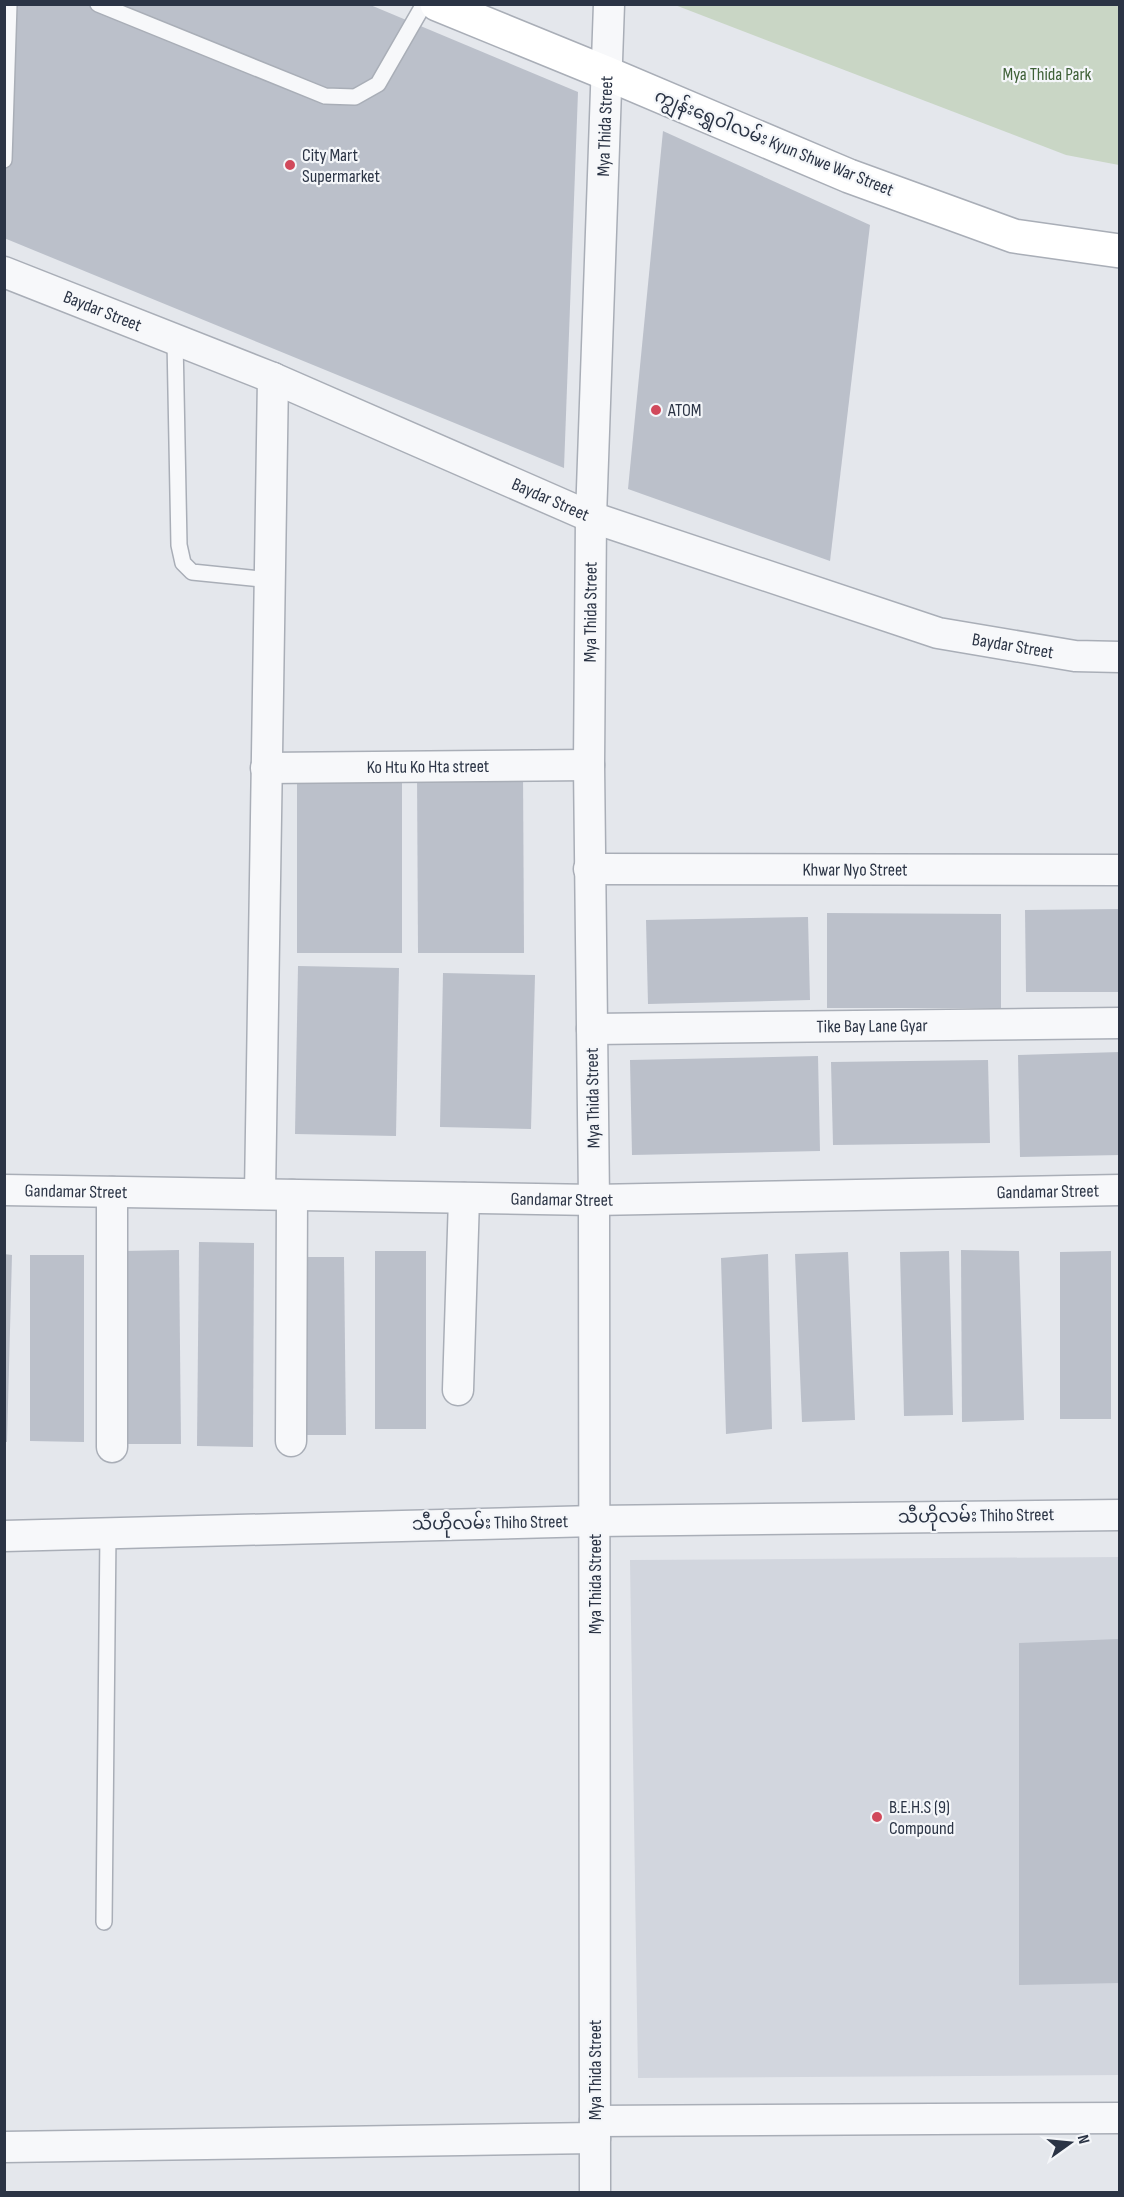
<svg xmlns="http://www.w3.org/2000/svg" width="1124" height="2197" font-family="'Sofia Sans Condensed','Noto Sans Myanmar',sans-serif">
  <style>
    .built { fill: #d2d6de }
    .green { fill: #c9d6c5 }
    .building { fill: #bbc0ca }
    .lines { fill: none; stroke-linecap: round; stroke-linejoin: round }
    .lane-casing { stroke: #a9aeb7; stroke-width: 18 }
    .street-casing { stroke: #a9aeb7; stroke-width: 33 }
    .secondary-casing { stroke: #a9aeb7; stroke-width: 36 }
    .lane { stroke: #f7f8fa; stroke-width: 15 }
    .street { stroke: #f7f8fa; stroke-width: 30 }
    .secondary { stroke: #fff; stroke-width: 33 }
    .poi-dot { fill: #d1495b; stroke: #f4f6f9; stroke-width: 2 }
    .labels { text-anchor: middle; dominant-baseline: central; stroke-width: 4.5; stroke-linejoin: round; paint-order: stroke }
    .park-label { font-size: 18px; fill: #3f6138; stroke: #f4f6f9 }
    .street-label { font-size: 18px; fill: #2b3445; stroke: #f4f6f9 }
    .poi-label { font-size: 18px; fill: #2b3445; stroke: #f4f6f9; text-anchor: start }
  </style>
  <rect width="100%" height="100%" fill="#e4e7ec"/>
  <!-- built -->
  <path class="built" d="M1119,1557V2075L638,2078L630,1560Z"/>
  <!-- green -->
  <path class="green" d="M675,5H1119V165L1066,155Z"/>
  <!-- building -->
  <g class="building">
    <path d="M4,4H368L578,92L564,468L4,238Z"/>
    <path d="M663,131L870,225L830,561L628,489Z"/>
    <rect x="297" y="769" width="105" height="184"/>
    <path d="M417,770H523L524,953H418Z"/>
    <path d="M1120,909V992H1026L1025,910Z"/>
    <path d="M827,913L1001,914V1008H827Z"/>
    <path d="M808,917L810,1000L648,1004L646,920Z"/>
    <path d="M298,966L399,968L396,1136L295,1134Z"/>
    <path d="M443,973L535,975L531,1129L440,1127Z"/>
    <path d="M1120,1052V1155L1020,1157L1018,1055Z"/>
    <path d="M818,1056L820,1151L632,1155L630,1060Z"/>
    <path d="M988,1060L990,1143L833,1145L831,1062Z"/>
    <path d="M199,1242L254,1243L253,1447L197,1446Z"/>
    <path d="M179,1250L181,1444H123L122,1251Z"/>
    <path d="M961,1250L1019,1251L1024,1420L962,1422Z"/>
    <rect x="375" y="1251" width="51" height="178"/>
    <path d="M949,1251L953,1415L904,1416L900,1252Z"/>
    <path d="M1111,1251V1419H1060V1252Z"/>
    <path d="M848,1252L855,1420L802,1422L795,1254Z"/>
    <path d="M4,1254L12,1255L7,1442H4Z"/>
    <path d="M768,1254L772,1429L726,1434L721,1258Z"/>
    <path d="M30,1255H84V1442L30,1441Z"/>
    <path d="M296,1257H344L346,1435H297Z"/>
    <path d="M1118,1639L1120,1983L1019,1985V1643Z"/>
  </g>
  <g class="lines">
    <!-- lane casing -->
    <g class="lane-casing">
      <g id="lane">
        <path d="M98,4L325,96L355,97L378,84L424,4"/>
        <path d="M4,160L9,4"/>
        <path d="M175,340L179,545L183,563L192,572L270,580"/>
        <path d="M104,1922L108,1533"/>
      </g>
    </g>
    <!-- street casing -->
    <g class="street-casing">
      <g id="street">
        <path id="s1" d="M4,272L273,378L591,517L938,633L1075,656L1120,657"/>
        <path id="s2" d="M266,768L589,765"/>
        <path id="s3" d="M589,869L1120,870"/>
        <path id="s4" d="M592,1029L1120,1023"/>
        <path id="s5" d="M4,1190L594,1200L1120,1190"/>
        <path d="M112,1192V1447"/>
        <path d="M260,1194L273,378"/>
        <path d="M458,1390L464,1198"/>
        <path d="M291,1441L292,1195"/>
        <path d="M4,1536L595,1521L1120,1515"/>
        <path d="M595,2121L1120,2118"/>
        <path d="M4,2147L595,2138"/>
        <path id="s6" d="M595,2192L594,1200L589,765L591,517L609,4"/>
      </g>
    </g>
    <!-- secondary casing -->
    <g class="secondary-casing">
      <path id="secondary" d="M437,4L606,73L849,176L1014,236L1120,251"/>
    </g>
    <!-- lane -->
    <use href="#lane" class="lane"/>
    <!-- street -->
    <use href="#street" class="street"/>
    <!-- secondary -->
    <use href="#secondary" class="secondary"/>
  </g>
  <!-- markers -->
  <g class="poi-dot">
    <circle cx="290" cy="165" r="6"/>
    <circle cx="656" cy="410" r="6"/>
    <circle cx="877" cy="1817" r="6"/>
  </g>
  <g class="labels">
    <!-- park labels -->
    <g class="park-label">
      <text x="1047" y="74">Mya Thida Park</text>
    </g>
    <!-- street labels -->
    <g class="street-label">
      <text stroke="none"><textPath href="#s6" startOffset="2066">Mya Thida Street</textPath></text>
      <text transform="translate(774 143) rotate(22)">ကျွန်းရွှေဝါလမ်း Kyun Shwe War Street</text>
      <text stroke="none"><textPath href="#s1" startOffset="106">Baydar Street</textPath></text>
      <text stroke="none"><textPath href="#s1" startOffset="592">Baydar Street</textPath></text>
      <text stroke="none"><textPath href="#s6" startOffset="1580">Mya Thida Street</textPath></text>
      <text stroke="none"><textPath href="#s1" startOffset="1078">Baydar Street</textPath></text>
      <text stroke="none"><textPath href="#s2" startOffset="162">Ko Htu Ko Hta street</textPath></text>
      <text stroke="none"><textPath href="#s3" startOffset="266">Khwar Nyo Street</textPath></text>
      <text stroke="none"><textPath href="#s4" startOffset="280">Tike Bay Lane Gyar</textPath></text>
      <text transform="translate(593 1098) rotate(-91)">Mya Thida Street</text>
      <text stroke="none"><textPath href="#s5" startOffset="72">Gandamar Street</textPath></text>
      <text stroke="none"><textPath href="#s5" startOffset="1044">Gandamar Street</textPath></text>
      <text stroke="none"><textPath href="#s5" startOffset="558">Gandamar Street</textPath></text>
      <text transform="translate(976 1516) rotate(-1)">သီဟိုလမ်း Thiho Street</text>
      <text transform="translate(490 1523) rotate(-1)">သီဟိုလမ်း Thiho Street</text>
      <text transform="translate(595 1584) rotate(-90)">Mya Thida Street</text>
      <text transform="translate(595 2070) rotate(-90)">Mya Thida Street</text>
    </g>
    <!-- poi labels -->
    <g class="poi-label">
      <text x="302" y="155">City Mart<tspan x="302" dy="21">Supermarket</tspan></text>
      <text x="668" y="410">ATOM</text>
      <text x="889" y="1807">B.E.H.S (9)<tspan x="889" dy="21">Compound</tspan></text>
    </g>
  </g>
  <!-- border -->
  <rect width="1124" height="2197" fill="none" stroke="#2b3445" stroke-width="12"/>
  <!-- north arrow -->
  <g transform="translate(1070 2143) rotate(75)" stroke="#f4f6f9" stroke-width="4.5" paint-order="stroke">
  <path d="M0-4.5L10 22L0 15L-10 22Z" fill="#2b3445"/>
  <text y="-9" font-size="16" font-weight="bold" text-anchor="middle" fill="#2b3445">N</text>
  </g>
</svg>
